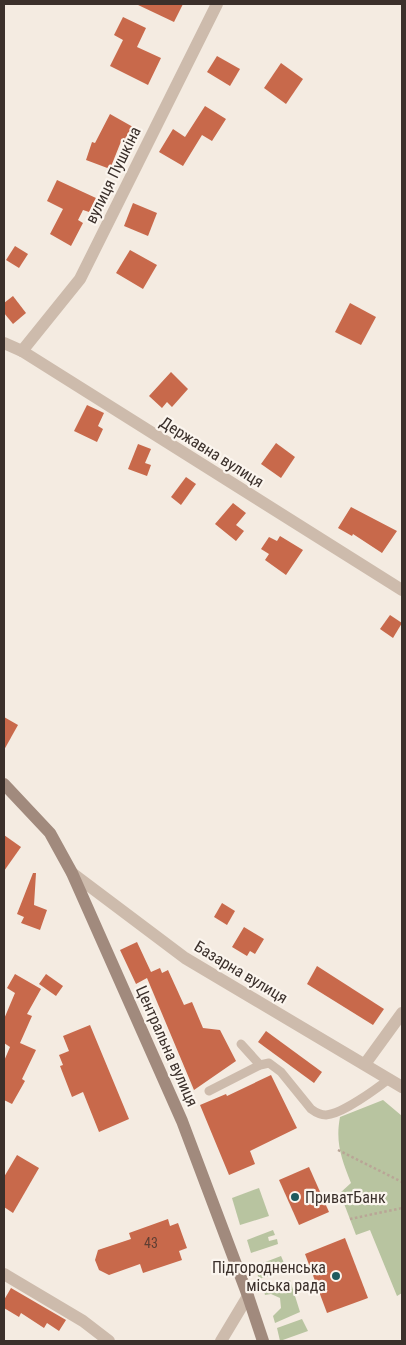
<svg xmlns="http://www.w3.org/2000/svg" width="406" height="1345" font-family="'Roboto Condensed',sans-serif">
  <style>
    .green { fill: #b8c4a0 }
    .building { fill: #c8694b }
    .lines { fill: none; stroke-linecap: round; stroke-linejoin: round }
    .path { stroke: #b9a596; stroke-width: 2.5; stroke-dasharray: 2.5 2.5; stroke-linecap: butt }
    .service { stroke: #cdbbac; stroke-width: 9 }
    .minor { stroke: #cdbbac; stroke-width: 12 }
    .secondary { stroke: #a18a7d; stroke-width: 12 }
    .poi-dot { fill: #1f5a5e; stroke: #fbf5ee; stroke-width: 2 }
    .labels { text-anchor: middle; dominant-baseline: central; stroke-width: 4.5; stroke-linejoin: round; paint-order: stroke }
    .number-label { font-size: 14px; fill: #5e3e33 }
    .street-label { font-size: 16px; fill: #3b302b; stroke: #fbf5ee }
    .poi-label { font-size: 16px; fill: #3b302b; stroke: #fbf5ee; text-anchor: start }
  </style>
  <rect width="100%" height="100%" fill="#f4ebe1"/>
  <!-- green -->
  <g class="green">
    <path d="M383,1100L402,1116V1293L397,1296L370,1230L356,1235L340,1193L351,1183C342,1160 335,1143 340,1117Z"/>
    <path d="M259,1188L269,1216L240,1225L232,1198Z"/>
    <path d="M273,1230L275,1235L268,1237L269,1241L277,1239L278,1244L251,1253L247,1240Z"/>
    <path d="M281,1256L287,1270L259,1279L255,1266Z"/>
    <path d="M290,1280L300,1312L275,1323L273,1316L281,1308L280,1298L271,1294L265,1295L263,1288Z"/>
    <path d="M302,1319L308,1331L280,1341L277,1328Z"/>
  </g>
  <!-- building -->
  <g class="building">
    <path d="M136,4H183L174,22Z"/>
    <path d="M123,17L146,28L137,47L161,58L148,85L110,66L123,40L114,35Z"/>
    <path d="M217,56L240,69L230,86L207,72Z"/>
    <path d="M281,63L303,79L286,104L264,88Z"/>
    <path d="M205,106L226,119L212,141L202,135L183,166L159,152L173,129L185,137Z"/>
    <path d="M110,114L133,127L126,140L122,139L110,169L86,160L92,142L95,143Z"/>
    <path d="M57,180L96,198L89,212L83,210L78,220L83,223L71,246L50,234L63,209L47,201Z"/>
    <path d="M133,203L157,213L148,236L124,226Z"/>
    <path d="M15,246L28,254L19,268L6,260Z"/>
    <path d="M130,250L157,265L143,289L116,273Z"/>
    <path d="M13,296L26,313L13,324L4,313V303Z"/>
    <path d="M350,303L376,317L361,345L335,332Z"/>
    <path d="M171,372L188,389L172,407L167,402L162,408L149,396Z"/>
    <path d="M87,405L104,413L98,426L103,429L97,442L74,431Z"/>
    <path d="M276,443L295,457L281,478L261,464Z"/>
    <path d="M138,444L151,449L145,463L151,465L147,476L128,469Z"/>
    <path d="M186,477L196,484L181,505L171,497Z"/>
    <path d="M233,503L246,513L236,525L244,531L236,541L215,524Z"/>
    <path d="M351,507L397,531L382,553L353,534L352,536L338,528Z"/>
    <path d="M280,536L303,550L286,575L265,560L269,554L261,549L269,537L277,541Z"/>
    <path d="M390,615L402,623L393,638L380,629Z"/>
    <path d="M4,717L18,725L4,750Z"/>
    <path d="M4,835L21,847L4,871Z"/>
    <path d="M33,873H36L34,905L47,910L40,930L21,923L24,917L17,914Z"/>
    <path d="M222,903L235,911L227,925L214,917Z"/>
    <path d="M244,927L264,939L255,954L250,951L247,956L232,947Z"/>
    <path d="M137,942L151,972L160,968L162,973L168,970L184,1005L192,1002L203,1028L220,1030L236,1061L194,1090L147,978L136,984L120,950Z"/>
    <path d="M317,966L384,1009L373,1025L307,984Z"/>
    <path d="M15,974L41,989L27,1014L32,1016L20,1043L36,1050L22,1079L25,1081L12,1104L4,1100V1061L10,1047L4,1043V1019L15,993L7,988Z"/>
    <path d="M46,974L63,986L56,996L39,984Z"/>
    <path d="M90,1025L129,1119L99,1132L83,1092L72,1097L60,1066L63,1065L59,1055L69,1051L63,1036Z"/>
    <path d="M266,1031L322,1072L314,1083L258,1042Z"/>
    <path d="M271,1075L297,1128L250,1151L255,1164L229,1175L200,1105L226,1094L227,1096Z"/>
    <path d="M17,1155L39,1168L13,1213L4,1207V1177Z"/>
    <path d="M309,1167L329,1212L299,1225L279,1180Z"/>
    <path d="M168,1219L170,1226L178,1223L187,1248L179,1251L182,1260L143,1273L140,1264L109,1275L99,1270L95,1260L98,1250L131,1239L129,1233Z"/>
    <path d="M345,1238L368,1298L327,1313L305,1254Z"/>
    <path d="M11,1288L66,1320L59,1331L47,1323L44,1328L21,1313L19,1317L4,1308V1300Z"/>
  </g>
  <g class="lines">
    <!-- path -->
    <g class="path">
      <path d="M338,1150L402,1182"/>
      <path d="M350,1219L402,1208"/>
    </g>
    <!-- service -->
    <g class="service">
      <path d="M241,1044L260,1065"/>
      <path d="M209,1091L260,1065L269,1063L281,1072L311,1109C315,1112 320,1115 326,1115C342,1114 376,1089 389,1079"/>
    </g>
    <!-- minor -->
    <g class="minor">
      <path d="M4,343L22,351L402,590"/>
      <path d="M22,351L80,279L217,4"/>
      <path d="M72,873L185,958L402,1087"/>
      <path d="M365,1064L402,1013"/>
      <path d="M4,1274L83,1321L109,1341"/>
      <path d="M221,1341L248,1296"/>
    </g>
    <!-- secondary -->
    <path class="secondary" d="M4,784L50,833L72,873L182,1121L248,1296L263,1341"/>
  </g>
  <!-- markers -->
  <g class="poi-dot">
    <circle cx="295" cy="1197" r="5"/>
    <circle cx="336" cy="1276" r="5"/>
  </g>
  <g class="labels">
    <!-- number labels -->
    <g class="number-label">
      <text x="151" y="1243">43</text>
    </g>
    <!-- street labels -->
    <g class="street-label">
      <text transform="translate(113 175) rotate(-64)">вулиця Пушкіна</text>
      <text transform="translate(212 452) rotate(32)">Державна вулиця</text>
      <text transform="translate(241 972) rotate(31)">Базарна вулиця</text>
      <text transform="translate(167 1046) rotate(66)">Центральна вулиця</text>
    </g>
    <!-- poi labels -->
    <g class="poi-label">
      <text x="305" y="1197">ПриватБанк</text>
      <text x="326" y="1267" text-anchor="end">Підгородненська<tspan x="326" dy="18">міська рада</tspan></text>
    </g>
  </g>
  <!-- border -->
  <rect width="406" height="1345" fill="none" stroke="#3b302b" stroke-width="10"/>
</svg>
